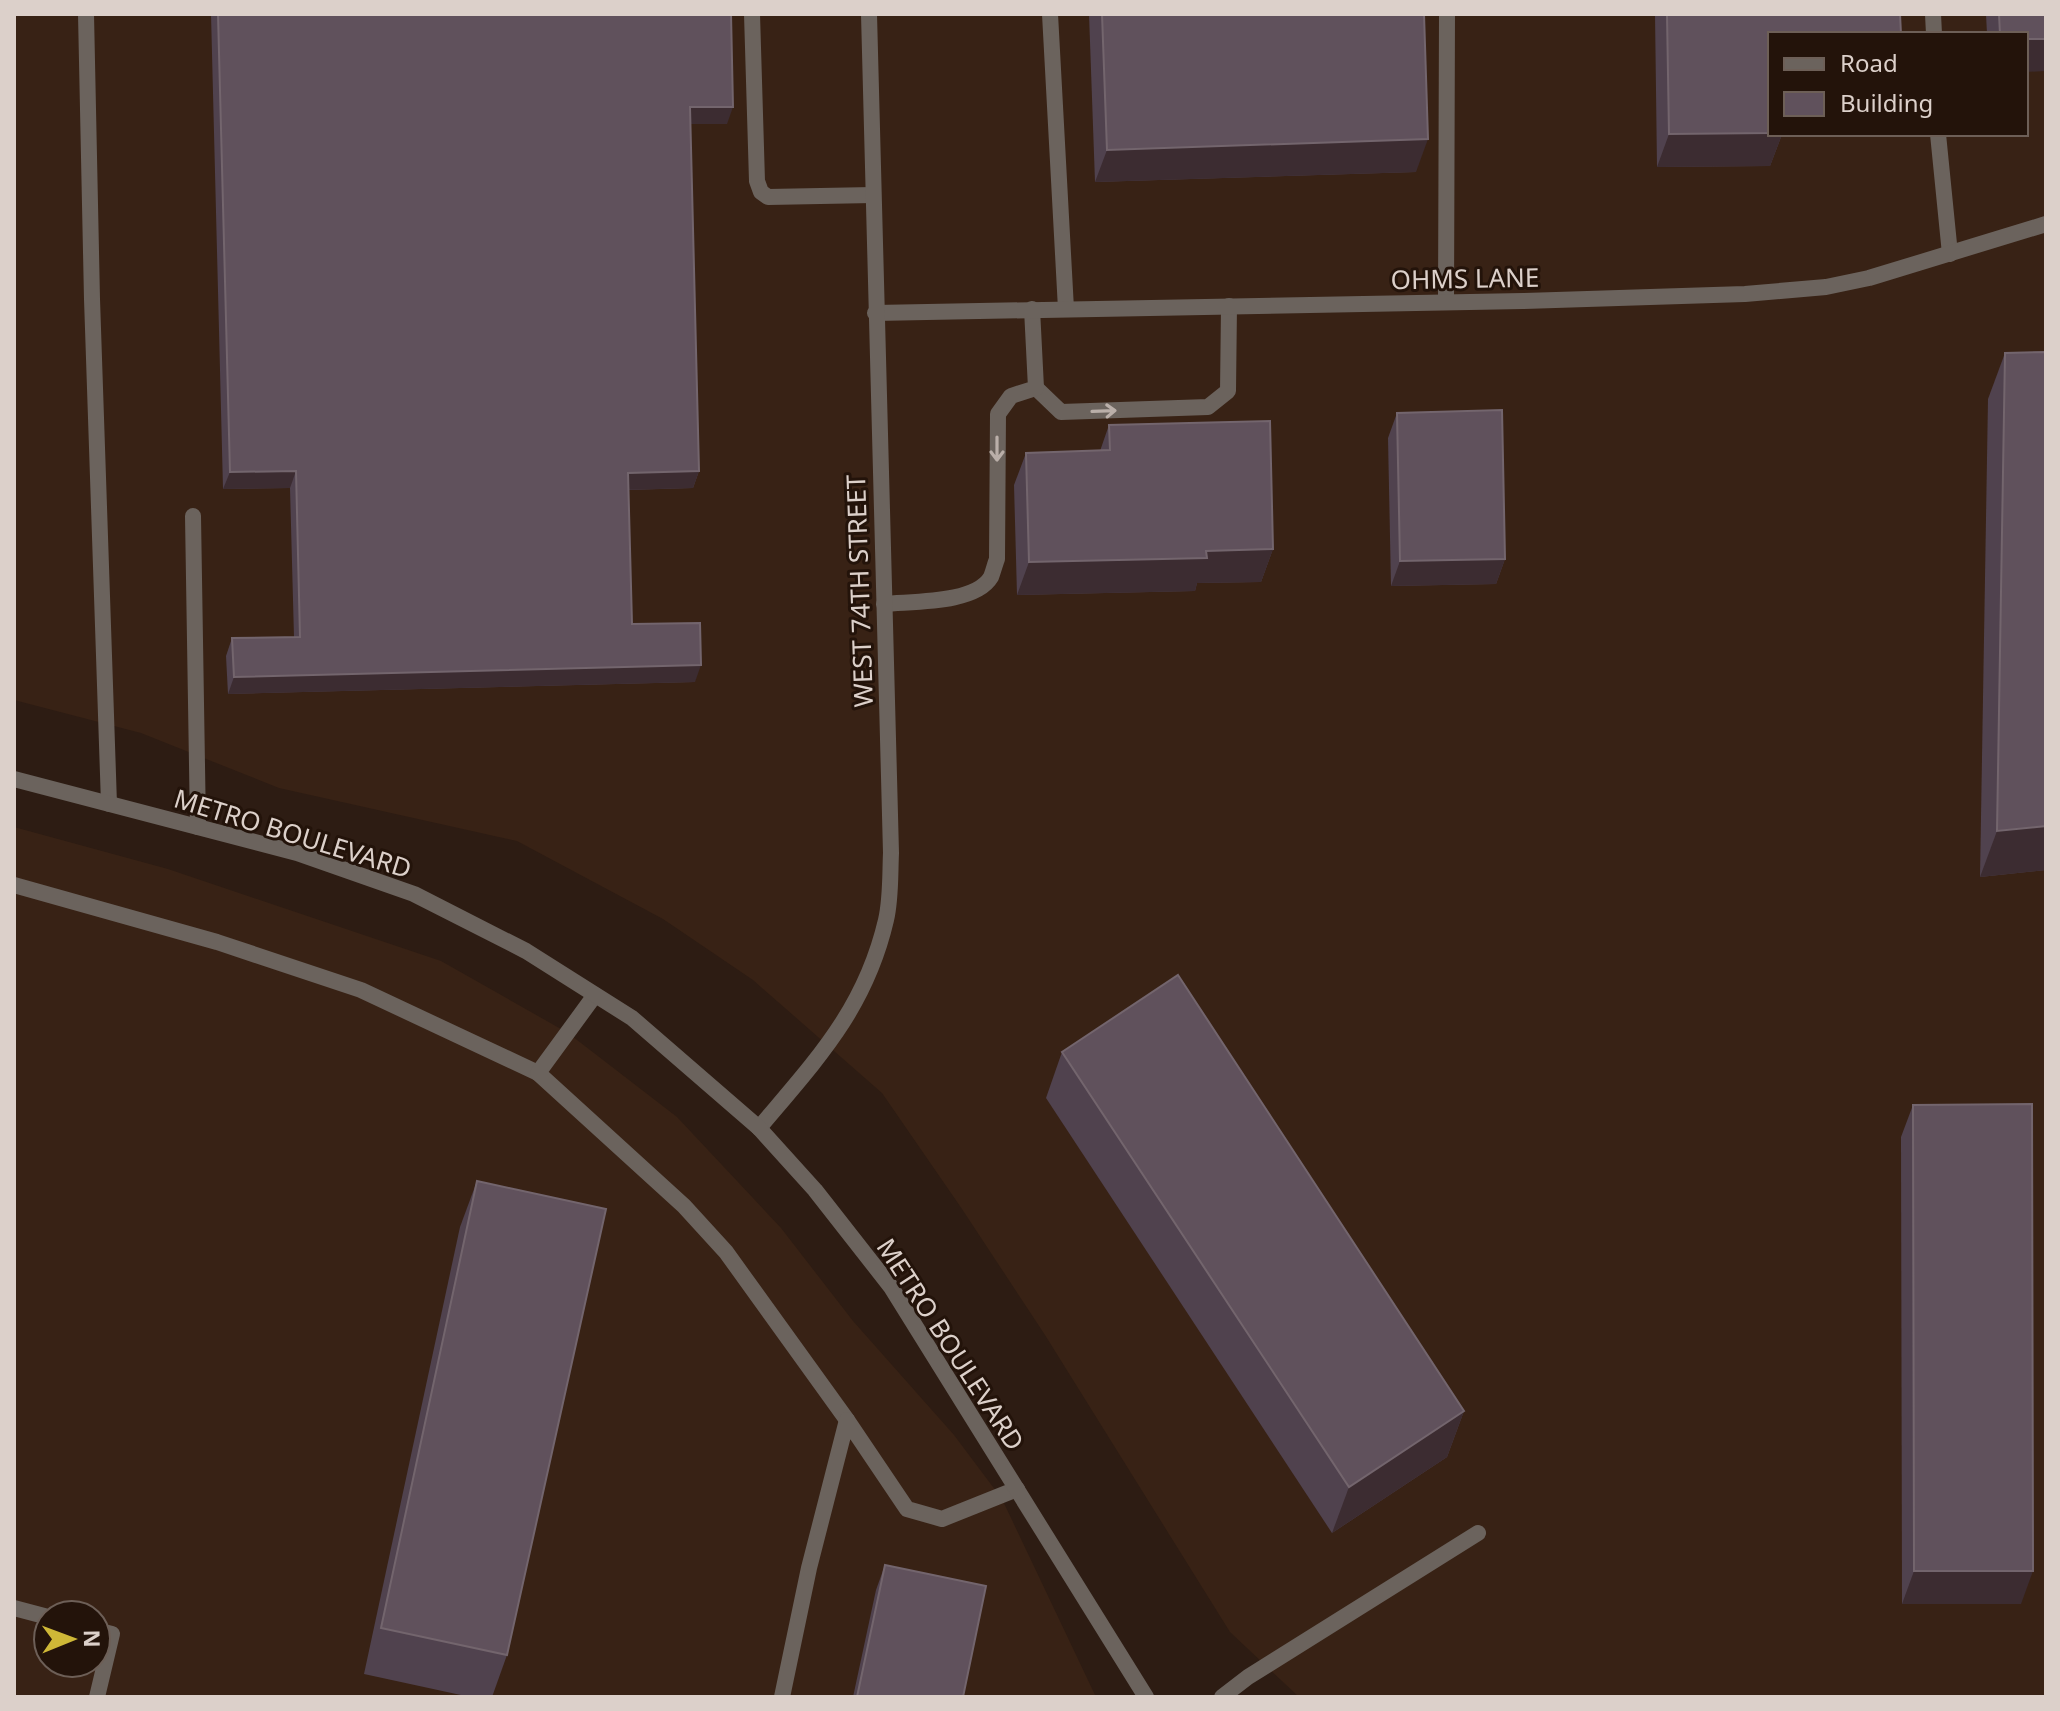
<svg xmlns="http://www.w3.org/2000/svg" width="2060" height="1711" font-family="'Noto Sans',sans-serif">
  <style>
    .built { fill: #382215; fill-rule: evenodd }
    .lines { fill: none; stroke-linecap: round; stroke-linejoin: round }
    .service { stroke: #6b635d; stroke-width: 16 }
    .minor { stroke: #6b635d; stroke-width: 16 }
    .tertiary { stroke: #6b635d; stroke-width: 16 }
    .wall { fill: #50424e }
    .shaded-wall { fill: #3c2c31 }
    .building { fill: #60515c; stroke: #73656d; stroke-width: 2 }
    .oneway { stroke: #baafa9 }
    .labels { text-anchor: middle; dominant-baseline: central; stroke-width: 6; stroke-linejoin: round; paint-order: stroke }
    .street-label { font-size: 26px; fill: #dcd0ca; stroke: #23130a }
  </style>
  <rect width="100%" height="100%" fill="#2d1c13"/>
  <!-- built -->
  <g class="built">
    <path d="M14,14H2046V1697H1299L1230,1632L1045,1335L962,1209L882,1093L753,980L663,919L517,841L279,788L141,733L14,700ZM1770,34H2026V134H1770Z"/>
    <path d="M14,827L168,869L441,961L568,1033L677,1117L781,1228L853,1321L954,1435L1002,1499L1096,1697H14ZM48,1615H96V1663H48Z"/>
  </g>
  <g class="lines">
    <!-- service -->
    <g class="service">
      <path d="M86,14L92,299L109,804"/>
      <path d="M752,14L757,181L761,192L768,197L873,195"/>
      <path d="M1050,14L1066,309"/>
      <path d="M1933,14L1934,34"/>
      <path d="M1938,134L1950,254"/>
      <path d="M1446,302L1447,14"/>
      <path d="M1036,388L1061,412L1208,407L1228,391L1229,306"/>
      <path d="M193,516L198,827"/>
      <path d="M884,604C912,601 975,604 991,577C993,572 995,564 997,559L998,414L1011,396L1036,388L1032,309"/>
      <path d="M14,885L217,942L361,990L538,1073"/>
      <path d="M595,995L538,1073L684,1206L726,1252L847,1420"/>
      <path d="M14,1608L48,1617"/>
      <path d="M96,1630L112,1634L97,1697"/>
      <path d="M782,1697L809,1568L847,1420L907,1509L942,1519L1017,1489"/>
      <path d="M1222,1697L1248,1677L1478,1533"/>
    </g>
    <!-- minor -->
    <g class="minor">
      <path d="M875,313L1523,301L1745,294L1826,287L1869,278L2046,224"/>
      <path d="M759,1128C816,1060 865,1010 886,920C891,899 890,874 891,853L869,14"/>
    </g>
    <!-- tertiary -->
    <path class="tertiary" d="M14,779L297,853L414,894L526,951L632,1018L759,1128L815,1190L891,1287L1146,1697"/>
  </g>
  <!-- wall -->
  <g class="wall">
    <path d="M211,14H731L727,124H690L699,471L693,488L628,490L632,624L695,682L228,694L226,656L232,638L294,637L290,488L223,489Z"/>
    <path d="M1089,14H1424L1416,172L1095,182Z"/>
    <path d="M1655,14H1900L1770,134H1891L1890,136L1781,137L1770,166L1657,167Z"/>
    <path d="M1986,14H2046L2026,34H1987Z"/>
    <path d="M2046,352V870L1980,877L1988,399L2005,353Z"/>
    <path d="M1397,413L1505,559L1496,584L1391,586L1388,438Z"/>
    <path d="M1109,425L1273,549L1261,582L1197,583L1195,591L1017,595L1014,485L1026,453L1100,451Z"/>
    <path d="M1062,1052L1464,1411L1447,1457L1332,1533L1046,1098Z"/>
    <path d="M1913,1105L2021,1604H1902L1901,1137Z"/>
    <path d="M477,1181L507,1655L492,1697H470L364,1674L460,1227Z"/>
    <path d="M885,1565L963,1697H853L876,1590Z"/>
  </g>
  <!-- shaded-wall -->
  <g class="shaded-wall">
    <path d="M2026,39H2046V71L2026,72Z"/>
    <path d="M690,107H733L727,124H684Z"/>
    <path d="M1770,133V134H1891L1890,136L1781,137L1770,166L1657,167L1669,134Z"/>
    <path d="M1428,139L1416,172L1095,182L1107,150Z"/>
    <path d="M296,471L290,488L223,489L230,472Z"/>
    <path d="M699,471L693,488L622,490L628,473Z"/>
    <path d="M1273,549L1261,582L1197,583L1195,591L1017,595L1029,562L1206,551Z"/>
    <path d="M1505,559L1496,584L1391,586L1400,561Z"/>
    <path d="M701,665L695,682L228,694L234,677Z"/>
    <path d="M2046,826V870L1980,877L1997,831Z"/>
    <path d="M1464,1411L1447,1457L1332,1533L1349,1487Z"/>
    <path d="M1914,1571H2033L2021,1604H1902Z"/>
  </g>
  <!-- building -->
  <g class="building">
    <path d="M218,14H731L733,107H690L699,471L628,473L632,624L700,623L701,665L234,677L232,638L300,637L296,471L230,472Z"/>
    <path d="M1102,14H1424L1428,139L1107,150Z"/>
    <path d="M1667,14H1900L1901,34H1770V133L1669,134Z"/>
    <path d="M1999,14H2046V39H2026V34H2000Z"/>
    <path d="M2046,352V826L1997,831L2005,353Z"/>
    <path d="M1502,410L1505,559L1400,561L1397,413Z"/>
    <path d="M1270,421L1273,549L1206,551L1207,558L1029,562L1026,453L1110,450L1109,425Z"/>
    <path d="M1178,975L1464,1411L1349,1487L1062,1052Z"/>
    <path d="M2032,1104L2033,1571H1914L1913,1105Z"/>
    <path d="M477,1181L606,1209L507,1655L381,1628Z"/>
    <path d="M885,1565L986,1586L963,1697H857Z"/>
  </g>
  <!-- one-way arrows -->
  <defs><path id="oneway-shaft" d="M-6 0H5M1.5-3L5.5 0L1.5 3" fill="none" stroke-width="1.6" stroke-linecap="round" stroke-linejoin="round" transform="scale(2)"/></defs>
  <g class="oneway">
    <use href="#oneway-shaft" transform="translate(1104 411) rotate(-2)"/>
    <use href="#oneway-shaft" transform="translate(997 449) rotate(90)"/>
  </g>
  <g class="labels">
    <!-- street labels -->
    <g class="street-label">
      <text transform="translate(1465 278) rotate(-1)">OHMS LANE</text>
      <text transform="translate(859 591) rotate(-92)">WEST 74TH STREET</text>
      <text transform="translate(293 833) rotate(17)">METRO BOULEVARD</text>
      <text transform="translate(951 1344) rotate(57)">METRO BOULEVARD</text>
    </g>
  </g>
  <!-- border -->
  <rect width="2060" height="1711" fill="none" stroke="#dcd0ca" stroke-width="32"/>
  <!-- legend -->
  <rect x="1768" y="32" width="260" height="104" fill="#23130a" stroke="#6d5f57" stroke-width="2"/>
  <rect x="1784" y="58" width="40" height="12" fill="#6b635d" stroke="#6d5f57" stroke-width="2"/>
  <text x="1840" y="72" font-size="24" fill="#dcd0ca">Road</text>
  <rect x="1784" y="92" width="40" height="24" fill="#60515c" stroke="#6d5f57" stroke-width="2"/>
  <text x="1840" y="112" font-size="24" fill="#dcd0ca">Building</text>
  <!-- north arrow -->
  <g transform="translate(72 1639) rotate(89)"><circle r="38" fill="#23130a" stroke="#6d5f57" stroke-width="2"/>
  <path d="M0-6L14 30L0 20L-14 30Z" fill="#cfb837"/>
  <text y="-12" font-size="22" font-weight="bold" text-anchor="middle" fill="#dcd0ca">N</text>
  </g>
</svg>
